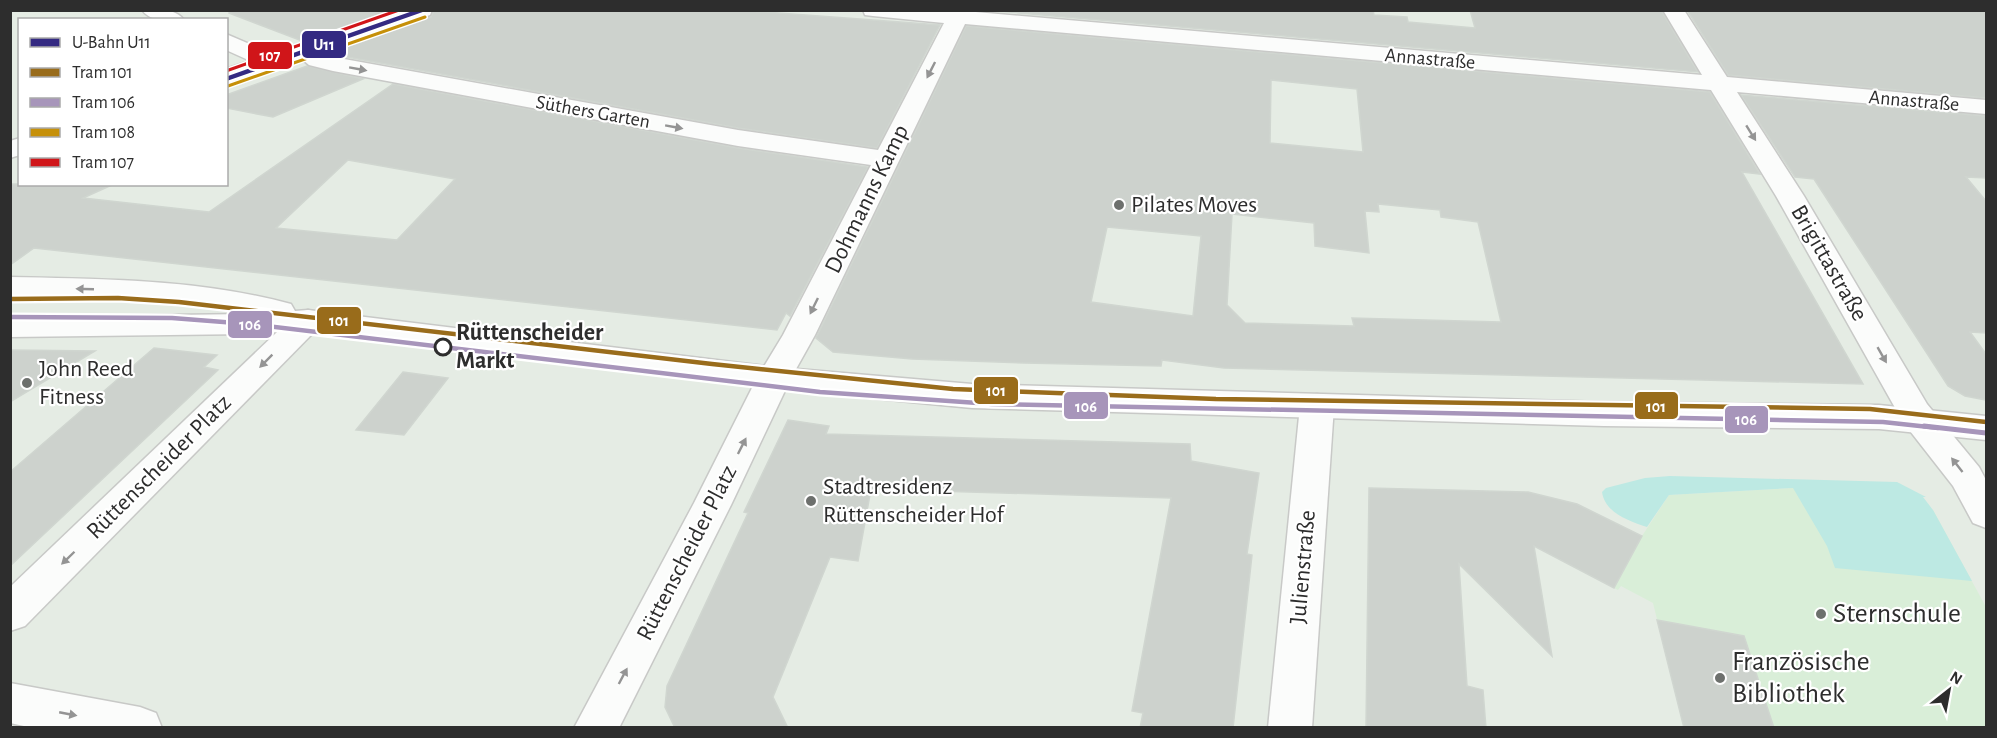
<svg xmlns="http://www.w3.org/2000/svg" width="1997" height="738" font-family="'Alegreya Sans',sans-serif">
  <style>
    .education { fill: #d9eed8 }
    .green { fill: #bde9e3 }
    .building { fill: #cdd2cd; stroke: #d0d6d0; stroke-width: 1.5; fill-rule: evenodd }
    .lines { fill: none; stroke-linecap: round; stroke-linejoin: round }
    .minor-casing { stroke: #c8c9c7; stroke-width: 3 }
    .tertiary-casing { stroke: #c8c9c7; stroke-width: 3 }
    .minor { fill: #fbfcfb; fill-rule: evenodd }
    .tertiary { fill: #fbfcfb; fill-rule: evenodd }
    .tram-1-casing { stroke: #fff; stroke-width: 9 }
    .tram-2-far1-casing { stroke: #fff; stroke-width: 9 }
    .tram-2-casing { stroke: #fff; stroke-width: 10 }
    .tram-3-casing { stroke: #fff; stroke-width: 6 }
    .tram-4-casing { stroke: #fff; stroke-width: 6 }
    .tram-1 { stroke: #996c1b; stroke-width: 4.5 }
    .tram-2-far1 { stroke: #a795ba; stroke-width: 4.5 }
    .tram-2 { stroke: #a795ba; stroke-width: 5 }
    .tram-3 { stroke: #c69009; stroke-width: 3 }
    .tram-4 { stroke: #d01519; stroke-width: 3 }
    .metro-1-casing { stroke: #fff; stroke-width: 8 }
    .metro-1 { stroke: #342a82; stroke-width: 4.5 }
    .oneway { fill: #949494 }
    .poi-dot { fill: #6d706d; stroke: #fff; stroke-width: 2 }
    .stop-dot { fill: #fff; stroke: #2d2d2d; stroke-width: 3 }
    .labels { text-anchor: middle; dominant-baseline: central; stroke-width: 4.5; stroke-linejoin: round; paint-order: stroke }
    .far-street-label { font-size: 20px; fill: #2d2d2d; stroke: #fff }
    .street-label { font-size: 24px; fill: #2d2d2d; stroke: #fff }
    .poi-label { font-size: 24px; fill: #2d2d2d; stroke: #fff; text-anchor: start }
    .stop-label { font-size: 24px; font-weight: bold; fill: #2d2d2d; stroke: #fff; text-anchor: start }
    .near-poi-label { font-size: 28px; fill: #2d2d2d; stroke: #fff; text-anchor: start }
    .line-badge { stroke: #fff; stroke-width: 2 }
    .badge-label { font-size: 16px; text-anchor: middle; font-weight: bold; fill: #fff }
  </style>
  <rect width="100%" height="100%" fill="#e5ece4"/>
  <!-- education -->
  <path class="education" d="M1793,488L1933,510L1986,607V727H1684L1653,603L1621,586L1618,590L1614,588L1642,536L1669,495Z"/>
  <!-- green -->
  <path class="green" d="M1670,476L1897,482L1926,497H1923L1933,510L1972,581L1835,568L1827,546L1793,488L1669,495L1647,527C1629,521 1605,513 1602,492L1606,488L1645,478Z"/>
  <!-- building -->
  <g class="building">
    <path d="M230,10H392L302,41L229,13Z"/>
    <path d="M434,10H737L940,25L877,148L738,128L336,55L329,52L431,17Z"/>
    <path d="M985,10H1373L1374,15L1407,17L1408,22L1475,28L1470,10H1661L1698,72Z"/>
    <path d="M1687,10H1986V98L1728,75Z"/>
    <path d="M966,26L1710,92L1760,174L1742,172L1863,384L1224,368L1162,360L1161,366L1024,363L912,359L833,352L816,338ZM1271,80L1357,89L1363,152L1270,143ZM1378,204L1440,210L1441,217L1478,222L1501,322L1352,318L1354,326L1245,323L1227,305L1232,214L1314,223L1315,246L1369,253L1365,211L1379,212ZM1107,227L1201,236L1193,316L1091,302Z"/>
    <path d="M307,66L363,79L273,117L226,108V95Z"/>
    <path d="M393,84L738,148L868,167L790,316L786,313L777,330L34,248L10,265V184H114L83,198L209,212ZM348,160L455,179L397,240L276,228Z"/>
    <path d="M1741,95L1986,116V178L1966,177L1986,201V333L1970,332L1986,354V400L1965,396L1948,386L1814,179L1795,177Z"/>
    <path d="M154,348L217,355L204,367L218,370L10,566V472Z"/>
    <path d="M10,350L95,351L10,402Z"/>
    <path d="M403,372L448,378L404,435L356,430Z"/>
    <path d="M788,420L829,426L826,434L1190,444L1191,461L1259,473L1247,554L1252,555L1233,728H1140L1143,713L1132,711L1171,498L871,489L858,561L830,557L773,697L788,728H675L665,707L667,686L748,513L744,512Z"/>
    <path d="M1369,488L1528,492L1577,504L1642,536L1614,588L1534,546L1552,656L1459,564L1467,686L1483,690L1486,728H1366Z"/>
    <path d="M1657,620L1744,636L1774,728H1684Z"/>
  </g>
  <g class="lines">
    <!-- minor casing -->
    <g class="minor-casing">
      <g id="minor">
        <path d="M142,10C156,10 175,7 184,20C170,20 151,23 142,10Z"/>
        <path d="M863,10H953L1702,75L1663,10H1684L1727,77L1986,100V114L1737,92L1804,196L1927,404L1979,467L1986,480V528L1973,523L1953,486L1903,422L1776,196L1711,90L965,24L815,335L791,378L731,505L619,728H574L694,503L757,378L783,335L871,165L738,146L333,71L309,65L292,51L295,46L303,44L311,46L333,57L738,130L878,150L944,23L873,16L865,15Z"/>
        <path d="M226,34L280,57L283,62L280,67L272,69L264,67L226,50Z"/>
        <path d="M308,310L319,313L324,320L319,327L25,626L10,631V587L297,313Z"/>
        <path d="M1317,394L1329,397L1334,406L1312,728H1268L1300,406L1305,397Z"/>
        <path d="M10,683L140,707L156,713L162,728H33L10,723Z"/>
      </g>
    </g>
    <!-- tertiary casing -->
    <g class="tertiary-casing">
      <g id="tertiary">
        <path d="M400,10H432L430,15L226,84V69Z"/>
        <path d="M20,138V155L10,158V141Z"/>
        <path d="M10,277C105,279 199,279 291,304L295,311L308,310L774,367L972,384L1604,402L1879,405L1986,416V440L1879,429L1604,426L972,408L774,389L308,330L249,334L10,337V317L250,314C172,297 90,298 10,295Z"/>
      </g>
    </g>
    <!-- minor -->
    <use href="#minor" class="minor"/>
    <!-- tertiary -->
    <use href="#tertiary" class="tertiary"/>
    <!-- tram-1 casing -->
    <g class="tram-1-casing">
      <path id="tram-1" d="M10,299L118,298L179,302L712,364L953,389L1216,399L1870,409L1986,422"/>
    </g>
    <!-- tram-2-far1 casing -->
    <g class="tram-2-far1-casing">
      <path id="tram-2-far1" d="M10,317L172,318L249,324L820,392L992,404L1883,422L1938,428"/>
    </g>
    <!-- tram-2 casing -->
    <g class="tram-2-casing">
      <path id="tram-2" d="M1924,426L1986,433"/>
    </g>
    <!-- tram-3 casing -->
    <g class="tram-3-casing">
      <path id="tram-3" d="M228,86L425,17"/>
    </g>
    <!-- tram-4 casing -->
    <g class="tram-4-casing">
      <path id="tram-4" d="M226,71L399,10"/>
    </g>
    <!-- tram-1 -->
    <use href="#tram-1" class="tram-1"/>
    <!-- tram-2-far1 -->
    <use href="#tram-2-far1" class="tram-2-far1"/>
    <!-- tram-2 -->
    <use href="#tram-2" class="tram-2"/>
    <!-- tram-3 -->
    <use href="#tram-3" class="tram-3"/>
    <!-- tram-4 -->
    <use href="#tram-4" class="tram-4"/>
    <!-- metro-1 casing -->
    <g class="metro-1-casing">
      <path id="metro-1" d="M226,79L422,10"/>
    </g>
    <!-- metro-1 -->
    <use href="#metro-1" class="metro-1"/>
  </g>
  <!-- one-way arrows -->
  <defs><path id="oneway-solid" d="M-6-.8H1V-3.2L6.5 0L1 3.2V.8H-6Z" transform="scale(1.5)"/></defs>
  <g class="oneway">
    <use href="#oneway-solid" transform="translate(358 69) rotate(10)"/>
    <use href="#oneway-solid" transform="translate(931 70) rotate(117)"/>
    <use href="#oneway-solid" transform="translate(674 127) rotate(10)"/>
    <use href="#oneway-solid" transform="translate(1751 133) rotate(58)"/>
    <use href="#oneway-solid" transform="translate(85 289) rotate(-178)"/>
    <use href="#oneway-solid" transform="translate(814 306) rotate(116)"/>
    <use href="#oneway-solid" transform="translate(1882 355) rotate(60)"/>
    <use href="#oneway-solid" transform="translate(266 361) rotate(135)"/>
    <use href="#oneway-solid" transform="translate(742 446) rotate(-63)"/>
    <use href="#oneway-solid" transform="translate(1957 465) rotate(-128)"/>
    <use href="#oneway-solid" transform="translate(68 558) rotate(136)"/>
    <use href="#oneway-solid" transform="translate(623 676) rotate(-62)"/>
    <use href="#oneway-solid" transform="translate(68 714) rotate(11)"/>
  </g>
  <!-- markers -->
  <g class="poi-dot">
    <circle cx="1119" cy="205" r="6"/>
    <circle cx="27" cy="383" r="6"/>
    <circle cx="811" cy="501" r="6"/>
    <circle cx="1821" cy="614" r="6"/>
    <circle cx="1720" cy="678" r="6"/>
  </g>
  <circle class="stop-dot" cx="443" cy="347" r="8"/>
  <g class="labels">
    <!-- far-street labels -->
    <g class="far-street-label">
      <text transform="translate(1430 59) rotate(5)">Annastraße</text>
      <text transform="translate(1914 101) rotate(5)">Annastraße</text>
      <text transform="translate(593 112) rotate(10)">Süthers Garten</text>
    </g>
    <!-- street labels -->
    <g class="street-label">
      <text transform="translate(867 199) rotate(-64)">Dohmanns Kamp</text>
      <text transform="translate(1829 263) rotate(60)">Brigittastraße</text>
      <text transform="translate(159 467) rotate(-45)">Rüttenscheider Platz</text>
      <text transform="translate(687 553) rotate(-63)">Rüttenscheider Platz</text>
      <text transform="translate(1303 567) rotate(-85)">Julienstraße</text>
    </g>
    <!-- poi labels -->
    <g class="poi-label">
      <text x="1131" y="205">Pilates Moves</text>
      <text x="39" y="369">John Reed<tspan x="39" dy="28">Fitness</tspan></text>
      <text x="823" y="487">Stadtresidenz<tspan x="823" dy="28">Rüttenscheider Hof</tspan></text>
    </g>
    <!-- stop labels -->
    <g class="stop-label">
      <text x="456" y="333">Rüttenscheider<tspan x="456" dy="28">Markt</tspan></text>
    </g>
    <!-- near-poi labels -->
    <g class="near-poi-label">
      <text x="1833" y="614">Sternschule</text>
      <text x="1732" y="662">Französische<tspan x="1732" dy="32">Bibliothek</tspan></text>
    </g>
  </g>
  <g class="line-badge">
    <rect x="301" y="30" width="46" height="29" rx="6" fill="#342a82"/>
    <rect x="247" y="41" width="46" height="29" rx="6" fill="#d01519"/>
    <rect x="316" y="306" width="46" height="29" rx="6" fill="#996c1b"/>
    <rect x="227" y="310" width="46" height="29" rx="6" fill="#a795ba"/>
    <rect x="973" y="376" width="46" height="29" rx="6" fill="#996c1b"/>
    <rect x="1634" y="391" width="45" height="29" rx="6" fill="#996c1b"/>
    <rect x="1063" y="391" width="46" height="29" rx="6" fill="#a795ba"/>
    <rect x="1724" y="405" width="45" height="29" rx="6" fill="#a795ba"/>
  </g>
  <g class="badge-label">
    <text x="324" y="50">U11</text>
    <text x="270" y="61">107</text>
    <text x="339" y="326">101</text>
    <text x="250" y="330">106</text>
    <text x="996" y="396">101</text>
    <text x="1656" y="412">101</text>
    <text x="1086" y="412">106</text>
    <text x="1746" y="425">106</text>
  </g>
  <!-- border -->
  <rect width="1997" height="738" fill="none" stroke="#2d2d2d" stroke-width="24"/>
  <!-- legend -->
  <rect x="18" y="18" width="210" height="168" fill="#ffffff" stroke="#ababab" stroke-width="1.5"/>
  <rect x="30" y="38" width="30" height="9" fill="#342a82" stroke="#ababab" stroke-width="1.5"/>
  <text x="72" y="48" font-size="18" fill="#2d2d2d">U-Bahn U11</text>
  <rect x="30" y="68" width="30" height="9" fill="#996c1b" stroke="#ababab" stroke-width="1.5"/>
  <text x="72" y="78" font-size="18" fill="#2d2d2d">Tram 101</text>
  <rect x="30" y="98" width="30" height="9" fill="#a795ba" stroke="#ababab" stroke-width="1.5"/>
  <text x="72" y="108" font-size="18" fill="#2d2d2d">Tram 106</text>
  <rect x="30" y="128" width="30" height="9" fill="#c69009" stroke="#ababab" stroke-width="1.5"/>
  <text x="72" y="138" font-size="18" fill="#2d2d2d">Tram 108</text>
  <rect x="30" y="158" width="30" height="9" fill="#d01519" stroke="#ababab" stroke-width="1.5"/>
  <text x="72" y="168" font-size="18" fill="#2d2d2d">Tram 107</text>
  <!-- north arrow -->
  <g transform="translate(1949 690) rotate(31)" stroke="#ffffff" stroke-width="4.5" paint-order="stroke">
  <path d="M0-4.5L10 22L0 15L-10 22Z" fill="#2d2d2d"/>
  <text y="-9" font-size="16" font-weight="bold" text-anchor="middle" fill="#2d2d2d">N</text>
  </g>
</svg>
